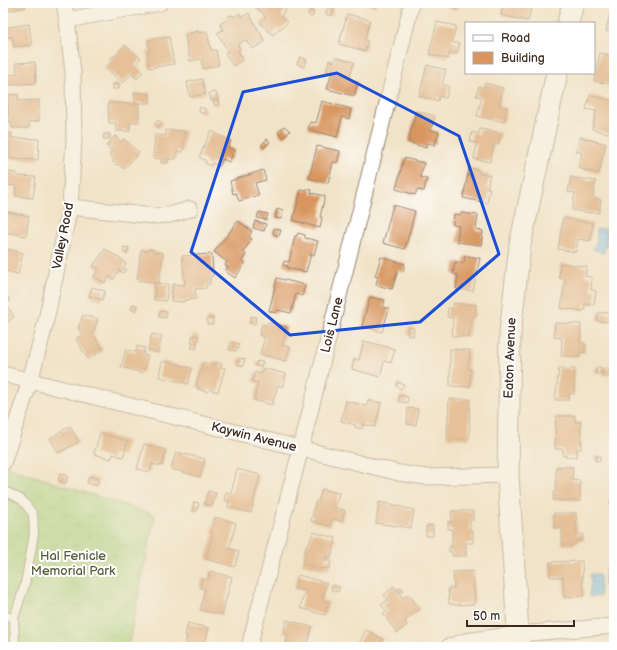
<svg xmlns="http://www.w3.org/2000/svg" width="617" height="650" font-family="'Balsamiq Sans',sans-serif">
  <style>
    .grass { fill: url(#grass-tufts); stroke: #707f50 }
    .water { fill: url(#water-rules); stroke: #587586 }
    .building { fill: #d8955d }
    .lines { fill: none; stroke-linecap: round; stroke-linejoin: round }
    .lane-casing { stroke: #968673; stroke-width: 10 }
    .street-casing { stroke: #968673; stroke-width: 17 }
    .secondary-casing { stroke: #968673; stroke-width: 23 }
    .lane { stroke: #fff; stroke-width: 8 }
    .street { stroke: #fff; stroke-width: 15 }
    .secondary { stroke: #fff; stroke-width: 21 }
    .marked { fill: none; stroke: #1d4ed8; stroke-width: 3; stroke-linejoin: round }
    .labels { text-anchor: middle; dominant-baseline: central; stroke-width: 4; stroke-linejoin: round; paint-order: stroke }
    .street-label { font-size: 13px; fill: #3b2a1e; stroke: #fff }
    .park-label { font-size: 13px; fill: #5a5d3c; stroke: #fff }
  </style>
  <defs>
    <pattern id="grass-tufts" width="24" height="20" patternUnits="userSpaceOnUse"><rect width="24" height="20" fill="#a4d483"/><path d="M3 7l-1-3M5 7V3M7 7l1-3M15 17l-1-3M17 17v-4M19 17l1-3" fill="none" stroke="#8eb671"/></pattern>
    <pattern id="water-rules" width="6" height="5" patternUnits="userSpaceOnUse"><rect width="6" height="5" fill="#74c0ee"/><path d="M0 2.5h6" fill="none" stroke="#609cc0"/></pattern>
  </defs>
  <rect width="100%" height="100%" fill="#fff"/>
  <filter id="ink" filterUnits="userSpaceOnUse"><feTurbulence type="fractalNoise" baseFrequency=".025" numOctaves="2"/><feDisplacementMap in="SourceGraphic" scale="8" xChannelSelector="R" yChannelSelector="G"/><feConvolveMatrix kernelMatrix="1 2 1 2 8 2 1 2 1" color-interpolation-filters="sRGB"/></filter>
  <filter id="wash" filterUnits="userSpaceOnUse"><feTurbulence type="fractalNoise" baseFrequency=".012" numOctaves="4" result="noise"/><feDisplacementMap in="SourceGraphic" scale="16" xChannelSelector="R" yChannelSelector="G"/><feGaussianBlur stdDeviation="0.9" result="paint"/><feColorMatrix in="noise" values="0 0 0 0 0 0 0 0 0 0 0 0 0 0 0 0 0 1.4 0 .05"/><feComposite in="paint" operator="in"/></filter>
  <g filter="url(#wash)">
    <rect width="100%" height="100%" fill="#f1e3c8"/>
    <!-- grass -->
    <path class="grass" d="M3,466L155,515L128,647H3Z"/>
    <!-- water -->
    <g class="water">
      <path d="M596,229H607L608,241L603,253L593,249L597,240Z"/>
      <path d="M592,574H598L600,576V596L590,597L589,595L591,583L590,575Z"/>
    </g>
    <g id="blocks">
      <!-- building -->
      <g class="building">
        <path d="M3,3H25L26,7L7,11L8,13L3,14Z"/>
        <path d="M253,3H282L287,7L281,16L288,22L281,29L279,28L273,35L260,23L266,17L252,4Z"/>
        <path d="M362,3H377L376,7Z"/>
        <path d="M445,3H462L455,11Z"/>
        <path d="M504,3H529L528,5L532,6L528,21L501,15Z"/>
        <path d="M612,3H614V33L606,31Z"/>
        <path d="M328,5L334,7L332,16L326,14Z"/>
        <path d="M310,10L314,12L312,17L308,15Z"/>
        <path d="M240,13L242,17L249,13L265,42L252,49L246,40L238,44L240,50L238,51L243,60L233,66L225,53L228,51L217,33L223,30L220,24L228,19L227,17L232,15L234,17Z"/>
        <path d="M347,14L370,20L365,40L368,41L365,51L339,44Z"/>
        <path d="M437,22L456,26L452,42L460,44L457,54L450,52L448,59L429,54Z"/>
        <path d="M29,24L32,45L14,47L12,37L3,38V28Z"/>
        <path d="M198,31V33L207,32L211,50H216L219,65L203,69L201,59L190,61L185,35Z"/>
        <path d="M169,37L174,64L149,68L147,52H150L148,40Z"/>
        <path d="M125,45L141,58L135,65L143,72L137,79L131,74L123,83L105,68L111,62L109,60L113,56L114,57Z"/>
        <path d="M600,53L614,56V85L594,81Z"/>
        <path d="M300,57L307,60L304,67L297,64Z"/>
        <path d="M335,57L354,62L349,79L358,82L354,96L327,89L332,72L326,71L329,60L334,62Z"/>
        <path d="M35,62L36,83L7,85L6,75L17,74L16,63Z"/>
        <path d="M427,65L446,70L442,84L449,86L446,98L439,96L438,101L419,96Z"/>
        <path d="M202,79L206,94L190,97L187,82Z"/>
        <path d="M485,83L503,88L499,106L507,108L504,122L477,116L482,97L476,96L479,86L484,88Z"/>
        <rect x="113" y="84" width="6" height="5"/>
        <path d="M216,92L218,99L211,101L209,93Z"/>
        <path d="M134,93H150V103H135Z"/>
        <path d="M18,94L19,101L39,100V121L29,122V128H12L11,122H9L8,95Z"/>
        <path d="M590,95L614,101L613,124L614,127L612,134L592,129L596,111L586,109Z"/>
        <path d="M218,100L219,104L215,106L213,101Z"/>
        <path d="M322,101L351,109L349,119L342,117L337,137L308,129L310,122L316,123Z"/>
        <path d="M108,103L139,104V122L130,123V131H116V123H109Z"/>
        <path d="M200,107L206,109L204,114L199,112Z"/>
        <path d="M416,111L435,116L431,130L439,132L435,145L428,143L426,148L408,142Z"/>
        <path d="M158,120L163,124L158,128L154,124Z"/>
        <rect x="3" y="123" width="4" height="6"/>
        <path d="M284,126L290,131L283,138L278,132Z"/>
        <path d="M480,129L501,133L498,145L494,144L490,162L474,159L477,143L470,142L472,132L479,134Z"/>
        <path d="M166,130L185,131L183,152L177,151L176,159H168V163H161V159L153,158L155,135L166,136Z"/>
        <path d="M211,131L231,141L228,147L235,150L229,162L223,159L219,167L212,163L211,166L205,163L206,161L199,157Z"/>
        <path d="M3,132L12,133L11,138L39,139L38,160L10,159V143H3Z"/>
        <path d="M104,134H110V139H103Z"/>
        <path d="M115,136L121,142L124,139L139,153L124,169L118,164L116,165L112,161L114,159L109,154L112,151L106,146Z"/>
        <path d="M580,137L606,144L599,174L578,168L582,153L576,151Z"/>
        <path d="M267,139L270,142L264,148L261,145Z"/>
        <path d="M317,146L340,151L337,163L333,162L328,183L309,178Z"/>
        <path d="M404,158L424,163L420,177L427,179L424,191L417,190L415,195L396,189Z"/>
        <path d="M469,168L480,170L479,173L490,175L487,188H490L487,203L463,198Z"/>
        <path d="M263,170L266,180L255,183L259,195L239,201L236,193L233,194L230,181Z"/>
        <path d="M7,172L17,173V176L36,177L33,198L15,196L16,186L5,185Z"/>
        <path d="M571,177L596,181L593,198L601,200L599,213L590,212V213L572,210L575,193L568,192Z"/>
        <path d="M307,189L312,190L311,193L325,196L320,217H322L320,228L293,220L301,190L307,191Z"/>
        <path d="M393,205L415,211L405,249L383,243Z"/>
        <path d="M277,209L283,211L281,219L275,218Z"/>
        <path d="M3,211L29,216L26,236L5,232L7,222L3,221Z"/>
        <path d="M259,212L268,214L266,220L257,218Z"/>
        <path d="M461,213L478,215L476,230L483,231L481,245L457,242L459,226L453,225L454,214L460,215Z"/>
        <path d="M563,218L593,223L590,241L578,239L576,252L558,249Z"/>
        <path d="M238,221L252,231L249,237L252,239L243,252L246,254L242,261L245,263L235,278L225,271L228,267L225,265L227,262L214,252Z"/>
        <path d="M255,221L266,224L264,231L253,228Z"/>
        <path d="M274,228L281,230L279,236L273,234Z"/>
        <path d="M298,233L305,235V238L318,241L314,255L311,254L306,272L287,268L288,266L283,265L284,261L289,262L295,236H297Z"/>
        <path d="M124,247L129,248L127,254L123,252Z"/>
        <path d="M3,248L23,253L18,274L3,270Z"/>
        <path d="M105,249L124,261V262L126,264L123,268L126,270L123,273L119,270L114,279L109,276L105,283L94,276L99,269L93,266Z"/>
        <path d="M148,249L154,250V252L163,253L159,283L137,280L141,250L148,251Z"/>
        <path d="M212,254L213,276L210,277V284L206,285V288L195,289L196,299L184,300V302L171,301L173,284L185,285L182,256Z"/>
        <path d="M465,256L480,258L473,291L456,289L458,275L453,274L455,262L464,263Z"/>
        <path d="M381,257L405,264L403,272L398,270L392,289L376,285L378,277L375,276Z"/>
        <path d="M560,263L587,267L585,276L592,277L591,290L596,291L594,305L585,304L584,311L561,308L565,279L559,278Z"/>
        <path d="M277,278L305,285L302,296L296,294L291,313L277,310L276,313L269,311Z"/>
        <path d="M155,283L168,284L166,301L154,300Z"/>
        <path d="M92,287L105,291L102,300L89,296Z"/>
        <path d="M5,293L10,301L6,304L14,317L3,325V295Z"/>
        <path d="M370,297L385,300L383,307L389,309L382,332L362,326Z"/>
        <path d="M454,303L476,305L475,317H471L469,337L452,336L453,318L447,317L448,308H453Z"/>
        <path d="M133,304L137,305L136,311L131,309Z"/>
        <path d="M160,311L167,312L166,318L159,317Z"/>
        <path d="M598,313H611L610,322L597,321Z"/>
        <path d="M83,315L98,319L93,334L103,350L88,359L76,339L83,334L78,328Z"/>
        <path d="M251,316L256,317L255,324L249,323Z"/>
        <rect x="207" y="318" width="6" height="6"/>
        <path d="M268,322L287,327L282,345L290,347L286,361L260,354L265,337L259,335L262,324L267,326Z"/>
        <path d="M555,323L581,324L580,343H585V353L580,352L579,357L561,356L562,338L554,337Z"/>
        <path d="M408,327L414,328L413,336L407,335Z"/>
        <path d="M152,334L162,336L158,353L148,350Z"/>
        <path d="M193,335L199,336L196,349L191,348L193,342H191Z"/>
        <path d="M364,341L395,349L391,363L384,361L380,377L352,369L354,359L359,360Z"/>
        <path d="M231,342L239,344L237,351L229,350Z"/>
        <path d="M137,346L145,348L143,355L148,356L143,373L121,367L126,350L136,352Z"/>
        <path d="M450,349L470,350L468,369H471L470,387L450,386Z"/>
        <path d="M239,358L245,359L243,366L238,365Z"/>
        <path d="M162,361L192,368L188,384L159,377Z"/>
        <path d="M257,361L263,362L261,367L255,366Z"/>
        <path d="M203,362L213,365L214,362L222,364L221,367L225,368L218,392L209,389L208,392L198,389L199,387L196,386Z"/>
        <path d="M596,367H601L600,374L595,373Z"/>
        <path d="M263,368L286,374L283,387L278,385L272,405L254,400L258,383L252,382L255,372L261,374Z"/>
        <path d="M559,368L575,369L574,394H569V400H555Z"/>
        <path d="M603,368H609V376L602,375Z"/>
        <path d="M398,382L404,385L401,389L396,386Z"/>
        <path d="M400,395L408,397L407,403L398,401Z"/>
        <path d="M449,399H470L469,439L447,438Z"/>
        <path d="M368,400L381,403L375,427L363,424L362,429L355,427L356,425L341,421L346,401L367,406Z"/>
        <path d="M408,408L418,409L416,425L407,424Z"/>
        <path d="M556,416H575V422H581V449H577V457L563,456V449H555Z"/>
        <path d="M70,426L79,442L58,453L50,438Z"/>
        <path d="M100,433L128,441L123,457L113,454L111,459L94,454Z"/>
        <path d="M144,444L166,450L162,466L152,464L150,472L137,469Z"/>
        <path d="M176,452L205,459L200,477L171,469Z"/>
        <rect x="596" y="456" width="4" height="5"/>
        <path d="M556,467H573L572,480L580,481V501L553,500L554,492H556Z"/>
        <path d="M237,469L260,475L251,513L228,507L229,501L224,500L226,492L231,493Z"/>
        <path d="M60,473L68,476L66,483L58,480Z"/>
        <path d="M89,476L99,479L97,486L87,483Z"/>
        <path d="M322,489L339,493L335,508L345,510L342,521L332,519L330,526L311,521L316,501L318,502Z"/>
        <path d="M208,491L216,493L212,506L204,504Z"/>
        <path d="M614,500V509L612,510L609,502Z"/>
        <path d="M194,502L199,503L197,511L192,510Z"/>
        <path d="M379,502L401,506V507L414,510L411,528L376,523Z"/>
        <path d="M451,511H473V520H470V531H473V543H466V556H452V552H449V547H452V529H448V522H452Z"/>
        <path d="M554,513H576L577,534H583V541H576V545H562V528H554Z"/>
        <path d="M215,517L236,523L229,549L239,551L235,567L206,559L213,533L211,532Z"/>
        <path d="M433,525V536H426V526Z"/>
        <path d="M313,532L336,538L331,557L326,556L325,559L331,560L329,569L323,568L322,569L302,564L307,543L309,544Z"/>
        <path d="M582,561L583,588H584V596L564,597L563,577H550V562Z"/>
        <path d="M610,566H614V593H612Z"/>
        <path d="M210,571L232,577L222,615L200,610L205,589L200,588L202,578L208,580Z"/>
        <path d="M473,571L475,604L454,605V604H449L448,588H454L453,572Z"/>
        <path d="M298,575L327,583L322,600L329,602L325,615L300,608L305,591L294,589Z"/>
        <path d="M332,585L340,587L338,592L331,590Z"/>
        <path d="M394,586L403,598L409,595L420,609L405,621L407,625L397,633L383,614L387,611L381,605L388,600L384,595Z"/>
        <path d="M401,587L404,591L401,593L398,589Z"/>
        <path d="M287,620L312,627L307,647H285L288,635L283,633Z"/>
        <path d="M188,623L209,628L204,647H184L187,636L185,635Z"/>
        <path d="M366,630L383,639L378,647H357Z"/>
      </g>
    </g>
  </g>
  <g filter="url(#ink)">
    <use href="#blocks" fill-opacity="0" stroke="#968673" stroke-width="1"/>
    <g class="lines">
      <!-- lane casing -->
      <g class="lane-casing">
        <g id="lane">
          <path d="M3,490L22,500L33,514L34,534L25,584L14,618L3,615"/>
          <path d="M14,618L15,647"/>
        </g>
      </g>
      <!-- street casing -->
      <g class="street-casing">
        <g id="street">
          <path d="M67,20L160,3"/>
          <path d="M70,207L154,216L170,215L190,209"/>
          <path d="M3,374L399,473L426,477L508,475"/>
          <path d="M3,463L30,381L45,325L70,207L74,140L73,73L67,20L64,3"/>
          <path d="M249,647L301,448L412,3"/>
          <path d="M448,647L465,641L518,634L614,626"/>
        </g>
      </g>
      <!-- secondary casing -->
      <g class="secondary-casing">
        <g id="secondary">
          <path d="M568,23L573,3"/>
          <path d="M519,647L508,475L510,333L520,245L557,73"/>
        </g>
      </g>
      <!-- lane -->
      <use href="#lane" class="lane"/>
      <!-- street -->
      <use href="#street" class="street"/>
      <!-- secondary -->
      <use href="#secondary" class="secondary"/>
    </g>
  </g>
  <!-- marked area -->
  <path d="M0 0H617V650H0ZM337,73L459,136L499,254L420,322L290,335L191,252L243,92Z" fill="#f1e3c8" fill-opacity=".55" fill-rule="evenodd"/>
  <path class="marked" d="M337,73L459,136L499,254L420,322L290,335L191,252L243,92Z"/>
  <g class="labels">
    <!-- street labels -->
    <g class="street-label">
      <text transform="translate(63 236) rotate(-79)">Valley Road</text>
      <text transform="translate(332 325) rotate(-76)">Lois Lane</text>
      <text transform="translate(510 358) rotate(-88)">Eaton Avenue</text>
      <text transform="translate(254 437) rotate(14)">Kaywin Avenue</text>
    </g>
    <!-- park labels -->
    <g class="park-label">
      <text x="73" y="556">Hal Fenicle<tspan x="73" dy="15">Memorial Park</tspan></text>
    </g>
  </g>
  <!-- margin -->
  <rect width="617" height="650" fill="none" stroke="#fff" stroke-width="16"/>
  <!-- legend -->
  <rect x="465" y="22" width="130" height="52" fill="#ffffff" stroke="#b1aaa5"/>
  <rect x="473" y="35" width="20" height="6" fill="#ffffff" stroke="#b1aaa5"/>
  <text x="501" y="42" font-size="12" fill="#3b2a1e">Road</text>
  <rect x="473" y="52" width="20" height="12" fill="#d8955d" stroke="#b1aaa5"/>
  <text x="501" y="62" font-size="12" fill="#3b2a1e">Building</text>
  <!-- scale -->
  <path d="M467 620v6h107v-6" fill="none" stroke="#3b2a1e" stroke-width="2"/>
  <text x="473" y="620" font-size="12" fill="#3b2a1e" stroke="#ffffff" stroke-width="3" paint-order="stroke">50 m</text>
</svg>
